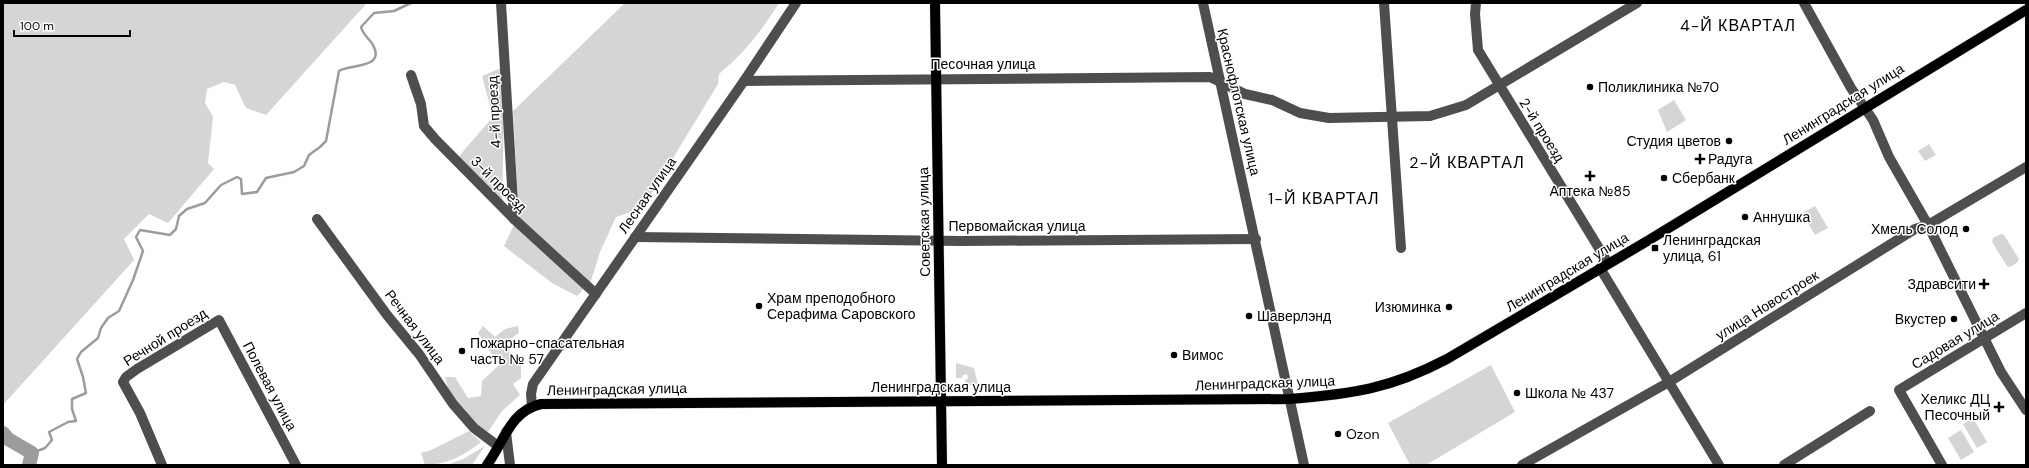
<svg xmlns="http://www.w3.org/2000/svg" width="2029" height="468" font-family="'DM Sans',sans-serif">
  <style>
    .green { fill: #d5d5d5 }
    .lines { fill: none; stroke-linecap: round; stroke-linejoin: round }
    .stream { stroke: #9c9c9c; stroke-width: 2.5 }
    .river { stroke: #9c9c9c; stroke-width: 14 }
    .major-casing { stroke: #dbdbdb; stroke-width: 11 }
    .minor { stroke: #4e4e4e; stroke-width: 10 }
    .major { stroke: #000; stroke-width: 10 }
    .poi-dot { fill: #000; stroke: #fff; stroke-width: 1.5 }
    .labels { text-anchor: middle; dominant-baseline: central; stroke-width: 3; stroke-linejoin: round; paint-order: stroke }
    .street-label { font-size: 14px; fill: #000; stroke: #fff }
    .poi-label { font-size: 14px; fill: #000; stroke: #fff; text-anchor: start }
    .quarter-label { font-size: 16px; letter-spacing: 1px; fill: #000; stroke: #fff }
  </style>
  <rect width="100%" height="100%" fill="#fff"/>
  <!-- green -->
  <g class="green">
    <path d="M3,3H367L266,115L246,108L235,85L224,82L207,89L205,103L213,117L208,163L214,169L168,223L149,214L124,239L134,260L3,405Z"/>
    <path d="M625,3H779C760,33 746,51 719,74L718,84L645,204L631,212L616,217L600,252L591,281L577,296L552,283L504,246L519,214L513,111Z"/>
    <path d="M501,68L504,108L502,208L457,160L465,149L493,117L482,76Z"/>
    <path d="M1674,100L1686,120L1667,132L1658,110Z"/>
    <path d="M1929,144L1936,155L1925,161L1918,151Z"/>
    <path d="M1815,206L1828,228L1815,235L1802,213Z"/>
    <path d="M2001,234L2004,235L2019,259L2018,262L2010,267L2007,266L1992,242L1993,238Z"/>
    <path d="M483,326L495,337L505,329L518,326L519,333L507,341L510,355L521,358V378L513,384L520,395L502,411L488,432L476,423L449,392L445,377H455L468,398L481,396L482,381L499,365L478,333Z"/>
    <path d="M956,363L974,368L978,385L965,386V380L968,378L967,374L963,375L962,378H956Z"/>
    <path d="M1491,365L1515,412L1426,465H1410L1388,423Z"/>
    <path d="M1973,418L1987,442L1977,448L1963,424Z"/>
    <path d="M1961,430L1974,452L1961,460L1948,438Z"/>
    <path d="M469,431L481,442C465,455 446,465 425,465L421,453L431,450Z"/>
    <path d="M485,446L472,465H447L463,459Z"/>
  </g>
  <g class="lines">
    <!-- stream -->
    <path class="stream" d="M32,453L45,448L52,440L49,432L68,422L76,421L72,409V399L86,393L83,377L77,359L81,352L98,338L101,328L108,318L119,311L133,280L143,251L136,237L140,230L170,235L176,229L179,216L187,209L205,203L221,185L237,177L241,179L242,194L257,192L266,178L294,172L304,166L309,155L320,147L326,141L339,71C349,64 386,69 373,45C369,38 363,35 361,27L374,13L394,11L411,3"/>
    <!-- river -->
    <path class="river" d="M3,433L8,439L32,453L29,465"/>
    <!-- major casing -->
    <g class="major-casing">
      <g id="major">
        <path d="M935,3L942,465"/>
        <path d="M487,465C504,442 510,411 541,404L1289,399C1352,394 1390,389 1447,359L1649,240L2026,10"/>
      </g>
    </g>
    <!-- minor -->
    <g class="minor">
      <path d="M501,3L514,219"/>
      <path d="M1203,3L1304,465"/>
      <path d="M1384,3L1401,248"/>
      <path d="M1476,3L1475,14L1478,50L1608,263"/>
      <path d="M1804,3L1851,88L1873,120L1889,157L1928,225L2001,372L2026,410"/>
      <path d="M411,75L421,104L424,126L435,139L514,219L596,294"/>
      <path d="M744,81L1210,77L1245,94L1272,100L1300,113L1329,118L1430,116L1466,105L1637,3"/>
      <path d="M317,219L387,315L419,354L453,404L474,428L498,446"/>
      <path d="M635,237L961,241L1256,239"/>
      <path d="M1600,268L1719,465"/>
      <path d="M532,406L531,394L533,384L744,81L796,3"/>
      <path d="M506,432L510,465"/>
      <path d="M162,465L140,413L123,382L126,377L137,369L219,320L296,465"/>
      <path d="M1522,465L1669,382L1915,229L1928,225L2026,167"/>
      <path d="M1784,465L1870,411"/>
      <path d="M1942,465L1899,390L2026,313"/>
    </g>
    <!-- major -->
    <use href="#major" class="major"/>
  </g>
  <!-- markers -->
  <g class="poi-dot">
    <circle cx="1590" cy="87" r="4"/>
    <circle cx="1729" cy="141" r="4"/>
    <path d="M1698 153h4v4h4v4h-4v4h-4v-4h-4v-4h4z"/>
    <path d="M1588 170h4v4h4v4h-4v4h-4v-4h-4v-4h4z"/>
    <circle cx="1664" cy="178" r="4"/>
    <circle cx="1745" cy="217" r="4"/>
    <circle cx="1966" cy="229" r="4"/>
    <rect x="1651" y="244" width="8" height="8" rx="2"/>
    <path d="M1982 278h4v4h4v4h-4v4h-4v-4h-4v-4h4z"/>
    <circle cx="759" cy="306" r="4"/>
    <circle cx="1449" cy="307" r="4"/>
    <circle cx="1249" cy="316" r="4"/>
    <circle cx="1954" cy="319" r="4"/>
    <circle cx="462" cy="351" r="4"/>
    <circle cx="1174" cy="355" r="4"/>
    <circle cx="1517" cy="393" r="4"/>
    <path d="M1997 401h4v4h4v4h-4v4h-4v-4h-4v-4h4z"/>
    <circle cx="1338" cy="434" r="4"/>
  </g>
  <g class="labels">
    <!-- street labels -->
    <g class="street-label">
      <text x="983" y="64">Песочная улица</text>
      <text transform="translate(1239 102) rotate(77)">Краснофлотская улица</text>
      <text transform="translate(1843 104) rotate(-32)">Ленинградская улица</text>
      <text transform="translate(494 112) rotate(-93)">4-й проезд</text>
      <text transform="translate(1542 130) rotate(58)">2-й проезд</text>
      <text transform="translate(499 184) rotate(45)">3-й проезд</text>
      <text transform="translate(647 195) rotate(-55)">Лесная улица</text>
      <text transform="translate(924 222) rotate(-91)">Советская улица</text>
      <text x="1017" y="226">Первомайская улица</text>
      <text transform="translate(1567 272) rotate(-31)">Ленинградская улица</text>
      <text transform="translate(1767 305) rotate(-32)">улица Новостроек</text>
      <text transform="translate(415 327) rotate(53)">Речная улица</text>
      <text transform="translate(165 337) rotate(-32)">Речной проезд</text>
      <text transform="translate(1955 340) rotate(-31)">Садовая улица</text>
      <text transform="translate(1265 383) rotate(-2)">Ленинградская улица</text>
      <text transform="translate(270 386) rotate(62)">Полевая улица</text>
      <text x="941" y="387">Ленинградская улица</text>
      <text transform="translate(617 389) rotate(-1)">Ленинградская улица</text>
    </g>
    <!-- poi labels -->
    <g class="poi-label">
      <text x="1598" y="87">Поликлиника №70</text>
      <text x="1721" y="141" text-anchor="end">Студия цветов</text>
      <text x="1708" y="159">Радуга</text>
      <text x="1672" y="178">Сбербанк</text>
      <text x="1590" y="191" text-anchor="middle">Аптека №85</text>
      <text x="1753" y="217">Аннушка</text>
      <text x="1958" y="229" text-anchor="end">Хмель Солод</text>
      <text x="1663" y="240">Ленинградская<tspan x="1663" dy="16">улица, 61</tspan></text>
      <text x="1976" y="284" text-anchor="end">Здравсити</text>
      <text x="767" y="298">Храм преподобного<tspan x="767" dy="16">Серафима Саровского</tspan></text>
      <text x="1441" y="307" text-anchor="end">Изюминка</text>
      <text x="1257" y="316">Шаверлэнд</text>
      <text x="1946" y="319" text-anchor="end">Вкустер</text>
      <text x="470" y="343">Пожарно-спасательная<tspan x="470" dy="16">часть № 57</tspan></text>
      <text x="1182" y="355">Вимос</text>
      <text x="1525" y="393">Школа № 437</text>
      <text x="1990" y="399" text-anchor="end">Хеликс ДЦ<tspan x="1990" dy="16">Песочный</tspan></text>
      <text x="1346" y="434">Ozon</text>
    </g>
    <!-- quarter labels -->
    <g class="quarter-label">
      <text x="1738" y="25">4-Й КВАРТАЛ</text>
      <text x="1467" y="162">2-Й КВАРТАЛ</text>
      <text x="1324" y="198">1-Й КВАРТАЛ</text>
    </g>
  </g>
  <!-- border -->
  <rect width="2029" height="468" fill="none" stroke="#000000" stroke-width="8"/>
  <!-- scale -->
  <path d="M14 30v6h116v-6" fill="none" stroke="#000000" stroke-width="2"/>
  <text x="20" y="30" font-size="12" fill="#000000" stroke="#ffffff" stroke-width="3" paint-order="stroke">100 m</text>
</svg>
